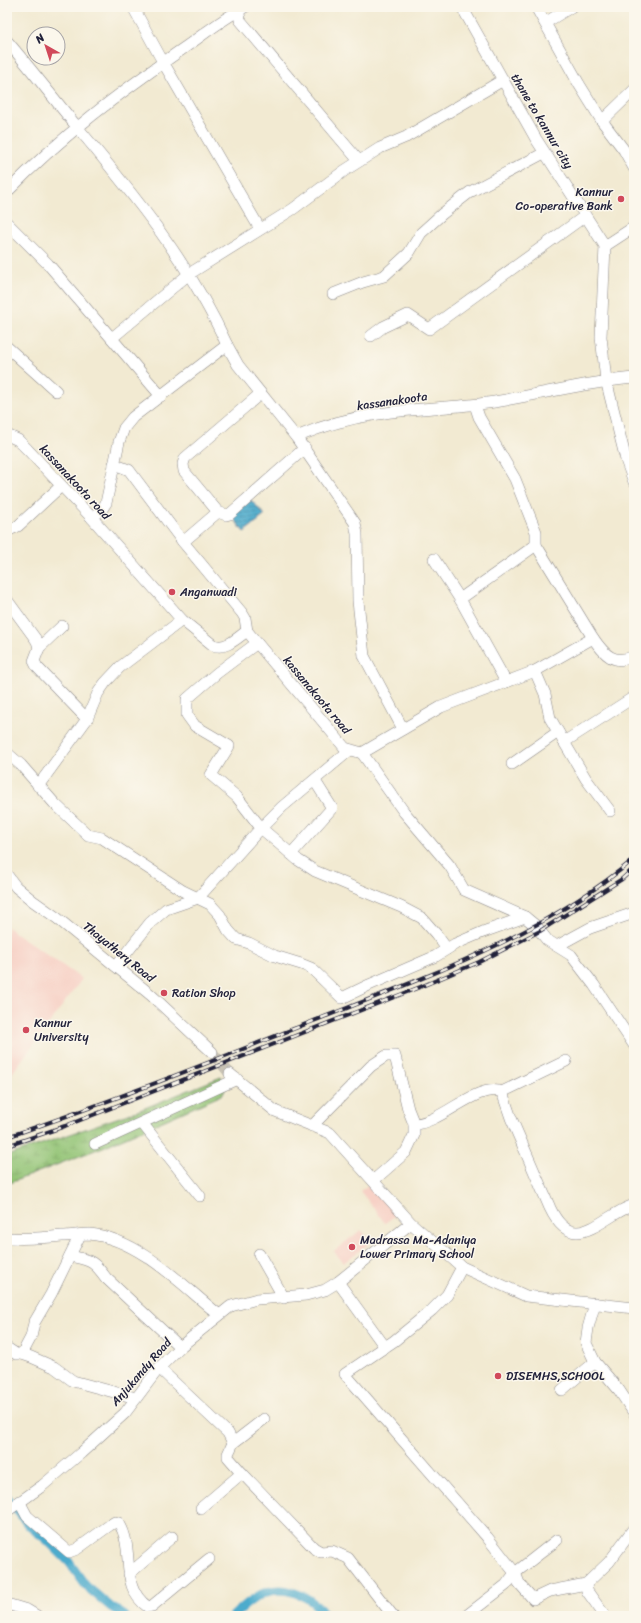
<svg xmlns="http://www.w3.org/2000/svg" width="641" height="1623" font-family="Sriracha,sans-serif">
  <style>
    .built { fill: #f7d1c6 }
    .wetland { fill: url(#wetland-marsh); stroke: #5a7257 }
    .water { fill: url(#water-rules); stroke: #386684 }
    .lines { fill: none; stroke-linecap: round; stroke-linejoin: round }
    .canal { stroke: #4dabcc; stroke-width: 9 }
    .minor-tunnel { stroke: #c8c2b4; stroke-width: 11; stroke-dasharray: 11 5.5; stroke-linecap: butt }
    .minor-casing { stroke: #8a8686; stroke-width: 12 }
    .minor { stroke: #fff; stroke-width: 11 }
    .rail-casing { stroke: #22223b; stroke-width: 4 }
    .rail { stroke: #fbf7ec; stroke-width: 2.5; stroke-dasharray: 8; stroke-linecap: butt }
    .poi-dot { fill: #d1495b; stroke: #fbf7ec; stroke-width: 1.5 }
    .labels { text-anchor: middle; dominant-baseline: central; stroke-width: 3; stroke-linejoin: round; paint-order: stroke }
    .street-label { font-size: 12px; fill: #22223b; stroke: #fbf7ec }
    .poi-label { font-size: 12px; fill: #22223b; stroke: #fbf7ec; text-anchor: start }
  </style>
  <defs>
    <pattern id="wetland-marsh" width="20" height="14" patternUnits="userSpaceOnUse"><rect width="20" height="14" fill="#91c373"/><path d="M1 5h8M5 5V1M11 12h8M15 12V8" fill="none" stroke="#7da764"/></pattern>
    <pattern id="water-rules" width="6" height="5" patternUnits="userSpaceOnUse"><rect width="6" height="5" fill="#4dabcc"/><path d="M0 2.5h6" fill="none" stroke="#408ba7"/></pattern>
  </defs>
  <rect width="100%" height="100%" fill="#fbf7ec"/>
  <filter id="ink" filterUnits="userSpaceOnUse"><feTurbulence type="fractalNoise" baseFrequency=".025" numOctaves="2"/><feDisplacementMap in="SourceGraphic" scale="8" xChannelSelector="R" yChannelSelector="G"/><feConvolveMatrix kernelMatrix="1 2 1 2 8 2 1 2 1" color-interpolation-filters="sRGB"/></filter>
  <filter id="wash" filterUnits="userSpaceOnUse"><feTurbulence type="fractalNoise" baseFrequency=".012" numOctaves="4" result="noise"/><feDisplacementMap in="SourceGraphic" scale="16" xChannelSelector="R" yChannelSelector="G"/><feGaussianBlur stdDeviation="0.9" result="paint"/><feColorMatrix in="noise" values="0 0 0 0 0 0 0 0 0 0 0 0 0 0 0 0 0 1.4 0 .05"/><feComposite in="paint" operator="in"/></filter>
  <g filter="url(#wash)">
    <rect width="100%" height="100%" fill="#f2ead2"/>
    <!-- built -->
    <g class="built">
      <path d="M7,927L82,979L7,1080Z"/>
      <path d="M372,1182L397,1214L385,1223L360,1191Z"/>
      <path d="M361,1230L371,1242L343,1263L334,1251Z"/>
    </g>
    <!-- wetland -->
    <path class="wetland" d="M221,1077L226,1087L222,1095L103,1147L7,1184V1156L140,1110Z"/>
    <!-- water -->
    <path class="water" d="M250,499L265,515L244,532L232,516Z"/>
    <g class="lines">
      <!-- canal -->
      <g class="canal">
        <path d="M7,1497L29,1526L47,1540L69,1562L86,1586L111,1607L125,1616"/>
        <path d="M233,1616C257,1593 276,1580 308,1599C315,1603 321,1611 327,1616"/>
      </g>
    </g>
  </g>
  <g filter="url(#ink)">
    <g class="lines">
      <!-- minor-tunnel -->
      <path class="minor-tunnel" d="M212,1052L230,1074"/>
      <!-- minor casing -->
      <g class="minor-casing">
        <g id="minor">
          <path d="M133,7L163,62L260,229"/>
          <path d="M238,7L240,20L359,161"/>
          <path d="M462,7L536,139L605,246L601,337L606,380L626,460L634,482"/>
          <path d="M536,7L579,84L602,121L624,150L634,168"/>
          <path d="M545,23L571,7"/>
          <path d="M7,41C31,69 54,99 78,128C134,195 191,265 227,345L133,417L124,428L119,442L106,503L102,509L92,518"/>
          <path d="M602,121L634,90"/>
          <path d="M7,192C60,137 122,91 184,48C204,34 224,18 245,7"/>
          <path d="M7,223L48,264L161,396"/>
          <path d="M605,246L634,227"/>
          <path d="M333,294L363,282L384,276L409,253L421,233L442,214L470,192L544,153"/>
          <path d="M371,336L383,327L408,315L429,329L585,216"/>
          <path d="M112,338L189,274L293,209L344,171L380,148L406,137L503,80"/>
          <path d="M227,345L238,365L296,437C322,426 350,418 378,414C414,408 451,408 487,403C536,396 585,382 634,378"/>
          <path d="M7,347L56,391"/>
          <path d="M260,394L185,458L183,464L184,471L218,512L226,515L230,514L305,448"/>
          <path d="M475,405L479,417L515,479L536,532V545L593,638C604,654 614,666 634,656"/>
          <path d="M7,435L18,440L27,449L92,518L182,620L213,645C226,650 237,638 247,631L345,748L362,753L441,707L535,671L593,638"/>
          <path d="M296,437L355,523L357,534L358,601L364,656L403,729"/>
          <path d="M114,464L129,470L183,542"/>
          <path d="M218,512L183,542L242,613L245,618L247,631"/>
          <path d="M7,531L18,526L61,486"/>
          <path d="M434,559L460,599L506,682"/>
          <path d="M460,599L536,545"/>
          <path d="M7,600L37,641L39,648L34,661L37,667L87,719"/>
          <path d="M257,643L217,673L187,699V715L195,726L229,746L211,775L237,797L261,828L298,860L315,871L401,907L422,918L436,934L447,949"/>
          <path d="M39,648L62,626"/>
          <path d="M535,671L545,694L550,718L564,742L634,697"/>
          <path d="M564,742L586,779L610,811"/>
          <path d="M7,753L21,765L54,803L88,835L102,838L183,891L210,904L220,915L228,930L236,939L249,943L275,956L301,964L311,968L342,998L369,985L436,956L455,944L483,932L525,917"/>
          <path d="M362,753L404,812L450,866L464,890L525,917L536,926L547,940L571,955L594,985L634,1045"/>
          <path d="M512,764L558,732"/>
          <path d="M38,786L87,719L98,693L105,683L120,667L182,620"/>
          <path d="M291,854L332,808L315,781"/>
          <path d="M7,875L16,887L33,901L57,918L151,995L212,1052"/>
          <path d="M557,946L590,928L634,913"/>
          <path d="M116,966L150,923L166,909L198,898L261,828L282,807L350,750"/>
          <path d="M230,1074L275,1111L330,1133L411,1223L462,1267L526,1296L634,1308"/>
          <path d="M502,1092L566,1061"/>
          <path d="M142,1123L200,1196"/>
          <path d="M312,1126L371,1066L386,1056H395L408,1109L414,1124C442,1123 477,1082 502,1092L511,1118L550,1208C574,1259 603,1214 634,1205"/>
          <path d="M95,1144L237,1079"/>
          <path d="M374,1180L406,1152L414,1135V1124"/>
          <path d="M7,1238C25,1239 44,1238 62,1236C71,1236 81,1234 90,1234C139,1239 181,1284 218,1314"/>
          <path d="M259,1254L284,1298"/>
          <path d="M70,1256C91,1261 93,1260 106,1278L180,1347"/>
          <path d="M462,1267L447,1295L432,1310L394,1341L345,1374L487,1537L515,1573L519,1583L533,1599L550,1591L586,1584"/>
          <path d="M338,1282L385,1347"/>
          <path d="M595,1303L588,1328L586,1343L595,1362L619,1390L634,1413"/>
          <path d="M7,1348L16,1354H22L31,1357L54,1367L73,1381L136,1398"/>
          <path d="M22,1354L31,1337L34,1323L51,1294L80,1235"/>
          <path d="M159,1368L228,1433L233,1443"/>
          <path d="M562,1390L595,1362"/>
          <path d="M264,1419L233,1443L228,1454V1457L242,1473L314,1548L321,1552L332,1551L348,1558L393,1616"/>
          <path d="M19,1501L27,1516L69,1552L77,1549L110,1525L115,1522L119,1523C136,1551 118,1586 148,1607L152,1606L209,1559"/>
          <path d="M201,1508L242,1473"/>
          <path d="M7,1511L42,1486L81,1453L125,1413L159,1368L180,1347L231,1306L257,1299L306,1295L325,1290L338,1282L411,1223"/>
          <path d="M129,1574L172,1537"/>
          <path d="M7,1604L27,1610L37,1616"/>
          <path d="M466,1616L506,1585L515,1573L557,1540"/>
          <path d="M605,1616L587,1591L586,1584L609,1562L634,1528"/>
        </g>
      </g>
      <!-- minor -->
      <use href="#minor" class="minor"/>
      <!-- rail casing -->
      <g class="rail-casing">
        <g id="rail">
          <path d="M7,1137C110,1102 210,1062 311,1022C423,978 541,937 634,859"/>
          <path d="M7,1146L65,1126L420,987L479,962L540,931L622,879L634,868"/>
        </g>
      </g>
      <!-- rail -->
      <use href="#rail" class="rail"/>
    </g>
  </g>
  <!-- markers -->
  <g class="poi-dot">
    <circle cx="621" cy="199" r="4"/>
    <circle cx="172" cy="592" r="4"/>
    <circle cx="164" cy="993" r="4"/>
    <circle cx="26" cy="1030" r="4"/>
    <circle cx="352" cy="1247" r="4"/>
    <circle cx="498" cy="1376" r="4"/>
  </g>
  <g class="labels">
    <!-- street labels -->
    <g class="street-label">
      <text transform="translate(542 121) rotate(59)">thane to kannur city</text>
      <text transform="translate(392 401) rotate(-8)">kassanakoota</text>
      <text transform="translate(75 482) rotate(47)">kassanakoota road</text>
      <text transform="translate(317 695) rotate(50)">kassanakoota road</text>
      <text transform="translate(119 952) rotate(39)">Thayathery Road</text>
      <text transform="translate(141 1372) rotate(-49)">Anjukandy Road</text>
    </g>
    <!-- poi labels -->
    <g class="poi-label">
      <text x="613" y="192" text-anchor="end">Kannur<tspan x="613" dy="14">Co-operative Bank</tspan></text>
      <text x="180" y="592">Anganwadi</text>
      <text x="172" y="993">Ration Shop</text>
      <text x="34" y="1023">Kannur<tspan x="34" dy="14">University</tspan></text>
      <text x="360" y="1240">Madrassa Ma-Adaniya<tspan x="360" dy="14">Lower Primary School</tspan></text>
      <text x="506" y="1376">DISEMHS,SCHOOL</text>
    </g>
  </g>
  <!-- margin -->
  <rect width="641" height="1623" fill="none" stroke="#fbf7ec" stroke-width="24"/>
  <!-- north arrow -->
  <g transform="translate(46 46) rotate(321)"><circle r="19" fill="#fbf7ec" stroke="#a4a2a5"/>
  <path d="M0-3L7 15L0 10L-7 15Z" fill="#d1495b"/>
  <text y="-6" font-size="11" font-weight="bold" text-anchor="middle" fill="#22223b">N</text>
  </g>
</svg>
